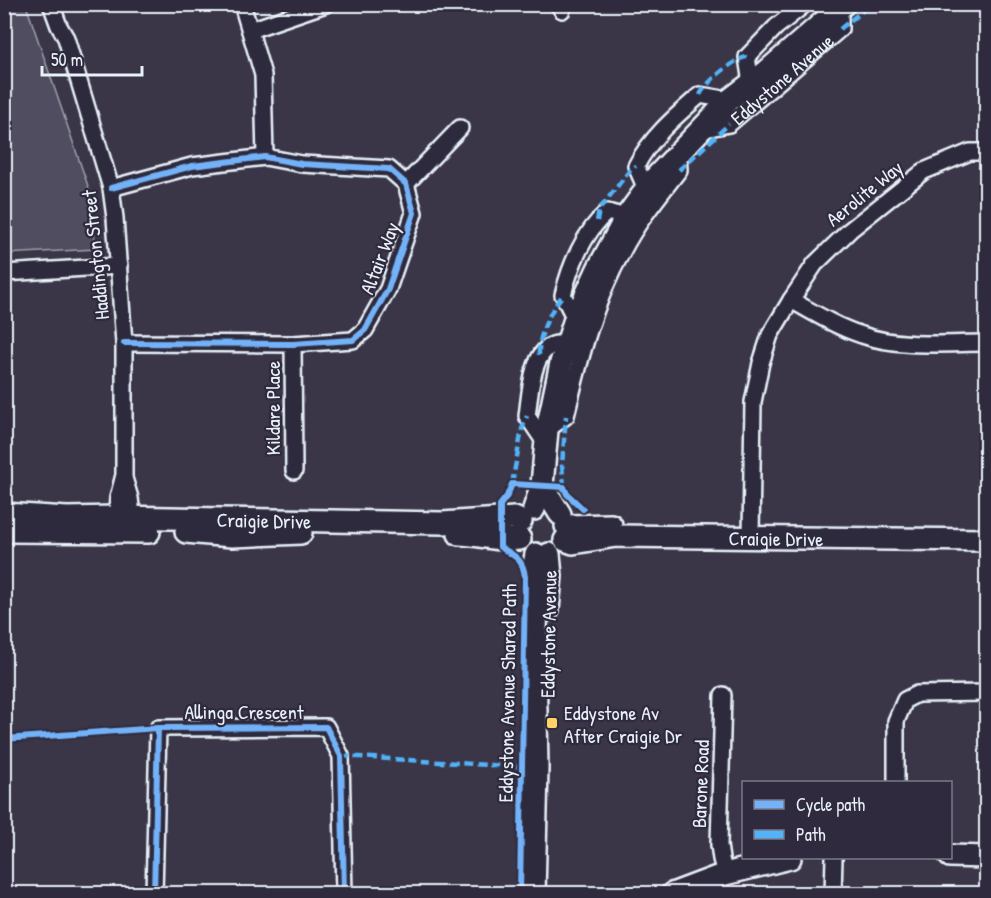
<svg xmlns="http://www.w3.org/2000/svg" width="991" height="898" font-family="'Patrick Hand',sans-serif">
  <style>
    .green { fill: #504e5f; stroke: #9ca0ac; stroke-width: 1.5 }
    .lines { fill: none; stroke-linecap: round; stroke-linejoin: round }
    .street-casing { stroke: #e8f1f8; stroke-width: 20 }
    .secondary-casing { stroke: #e8f1f8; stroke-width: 26 }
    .street { stroke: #2f2a3d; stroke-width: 15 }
    .secondary { stroke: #2f2a3d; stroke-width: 21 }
    .quiet { stroke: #52b3f8; stroke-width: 4.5; stroke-dasharray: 9 4.5; stroke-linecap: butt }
    .cycleway-casing { stroke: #2f2a3d; stroke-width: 10 }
    .cycleway { stroke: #73b2f8; stroke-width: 6 }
    .poi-dot { fill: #ffd166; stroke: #2f2a3d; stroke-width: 2 }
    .labels { text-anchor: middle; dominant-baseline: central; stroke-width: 4.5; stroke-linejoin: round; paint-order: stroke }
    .street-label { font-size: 20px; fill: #e8f1f8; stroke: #2f2a3d }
    .poi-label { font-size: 20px; fill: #e8f1f8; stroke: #2f2a3d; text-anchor: start }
  </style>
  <rect width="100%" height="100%" fill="#3a3648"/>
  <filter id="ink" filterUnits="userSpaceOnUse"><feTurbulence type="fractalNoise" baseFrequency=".0167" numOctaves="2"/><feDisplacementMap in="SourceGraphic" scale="12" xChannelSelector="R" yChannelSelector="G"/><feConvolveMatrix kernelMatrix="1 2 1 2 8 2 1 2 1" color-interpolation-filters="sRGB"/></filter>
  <g filter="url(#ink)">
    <!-- green -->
    <path class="green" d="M5,4L26,5L89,189L96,249L5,254Z"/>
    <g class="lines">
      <!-- street casing -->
      <g class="street-casing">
        <g id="street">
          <path d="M51,4L59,26L66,38L111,188L115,218L124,343V475L118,498L116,526"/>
          <path d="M242,4L263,75L265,157"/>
          <path d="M558,4L562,10"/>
          <path d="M250,30L326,4"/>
          <path d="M751,83L747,57L776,27L805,4"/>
          <path id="s1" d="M700,130L729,124L840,29V8"/>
          <path d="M406,184L460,128"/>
          <path d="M111,188L192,166L265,157L302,164L389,169L406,184L414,213L388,289L365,330L353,340L293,344L124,343"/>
          <path d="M646,189L636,166C651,137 676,116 700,95L729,100"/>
          <path d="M4,273L119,266"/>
          <path d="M791,300C814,313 837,327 862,335C898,348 948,343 986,343"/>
          <path d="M575,319L563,295C570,266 584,232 607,212L626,217"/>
          <path d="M293,344L294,471"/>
          <path d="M547,430L566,416C580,358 594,302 623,250C638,221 659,196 679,170L678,152"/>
          <path d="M546,444L527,416C530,396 531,353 553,345C557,343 563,344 568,344"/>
          <path d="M124,478L130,498L133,525"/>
          <path d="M751,537L753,402L761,363L770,335L791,300L815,264L850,230L924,171L970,152H986"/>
          <path d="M723,695L719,845L721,859L725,874"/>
          <path d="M896,782V721L905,700L917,694L986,693"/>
          <path d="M154,894L158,728L326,727L341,756L344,894"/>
          <path d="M833,894L834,858"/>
        </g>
      </g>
      <!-- secondary casing -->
      <g class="secondary-casing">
        <g id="secondary">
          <path d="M542,485L560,514"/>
          <path d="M534,509L542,485L547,430L561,363L575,319L598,269L626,217L653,180L729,100L767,71L844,4"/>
          <path id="s2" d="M4,514L67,518L116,517L443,523L514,518L521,521"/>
          <path d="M566,526L611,525"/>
          <path d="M4,531L149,532"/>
          <path d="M186,532L232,536L301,533"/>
          <path d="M459,534C479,534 501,542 520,539"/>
          <path id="s3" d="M565,540L573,543L616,536L986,540"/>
          <path d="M548,610L551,576L549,554"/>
          <path d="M950,856L986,857"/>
          <path d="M534,894L537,768L535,659L537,602L534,566L536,554"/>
          <path d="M672,894L725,874L790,858"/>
        </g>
      </g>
      <!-- street -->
      <use href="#street" class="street"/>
      <!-- secondary -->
      <use href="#secondary" class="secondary"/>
      <!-- quiet -->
      <g class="quiet">
        <path d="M840,29L871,4"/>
        <path d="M700,95C705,83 735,58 747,57"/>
        <path d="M679,170L729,124"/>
        <path d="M597,221L599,210L630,170L636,166"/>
        <path d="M539,355C538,336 550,310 563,295"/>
        <path d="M512,484L522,429L527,416"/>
        <path d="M564,487L562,465L566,416"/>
        <path d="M341,756L523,767"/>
      </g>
      <!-- cycleway casing -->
      <g class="cycleway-casing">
        <g id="cycleway">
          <path d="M111,188L192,166L265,157L302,164L389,169L406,184L414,213L388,289L365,330L353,340L293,344L124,343"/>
          <path d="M4,739L158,728"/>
          <path d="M154,894L158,728L326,727L341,756L344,894"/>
          <path d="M520,894L525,577C523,559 515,556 500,547V505L507,496L512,484L564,487L567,494L583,509"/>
        </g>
      </g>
      <!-- cycleway -->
      <use href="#cycleway" class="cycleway"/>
    </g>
  </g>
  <!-- markers -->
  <rect class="poi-dot" x="546" y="717" width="12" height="12" rx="3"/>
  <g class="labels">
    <!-- street labels -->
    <g class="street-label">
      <text stroke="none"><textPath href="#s1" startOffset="99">Eddystone Avenue</textPath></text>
      <text transform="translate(864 193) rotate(-39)">Aerolite Way</text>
      <text transform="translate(95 255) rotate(-96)">Haddington Street</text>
      <text transform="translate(379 258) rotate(-69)">Altair Way</text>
      <text transform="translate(272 408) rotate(-90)">Kildare Place</text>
      <text stroke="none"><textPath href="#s2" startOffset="260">Craigie Drive</textPath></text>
      <text stroke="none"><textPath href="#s3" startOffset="212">Craigie Drive</textPath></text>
      <text transform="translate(548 634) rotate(-89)">Eddystone Avenue</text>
      <text transform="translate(507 693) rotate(-89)">Eddystone Avenue Shared Path</text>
      <text x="244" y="711">Allinga Crescent</text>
      <text transform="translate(700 784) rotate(-88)">Barone Road</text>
    </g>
    <!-- poi labels -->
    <g class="poi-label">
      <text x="564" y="712">Eddystone Av<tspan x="564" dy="23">After Craigie Dr</tspan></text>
    </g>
  </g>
  <!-- margin -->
  <rect width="991" height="898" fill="none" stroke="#2f2a3d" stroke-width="24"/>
  <rect x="12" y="12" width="967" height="874" fill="none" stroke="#e8f1f8" stroke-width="2" filter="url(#ink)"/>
  <!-- legend -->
  <rect x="742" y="781" width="210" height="78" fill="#2f2a3d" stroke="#797a88" stroke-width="1.5"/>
  <rect x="754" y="800" width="30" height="9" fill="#73b2f8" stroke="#797a88" stroke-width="1.5"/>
  <text x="796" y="811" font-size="18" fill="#e8f1f8">Cycle path</text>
  <rect x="754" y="830" width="30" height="9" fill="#52b3f8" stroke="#797a88" stroke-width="1.5"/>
  <text x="796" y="841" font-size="18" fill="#e8f1f8">Path</text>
  <!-- scale -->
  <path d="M42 66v9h100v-9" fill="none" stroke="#e8f1f8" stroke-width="3"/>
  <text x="51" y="66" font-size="18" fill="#e8f1f8" stroke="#2f2a3d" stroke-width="4.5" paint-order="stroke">50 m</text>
</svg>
